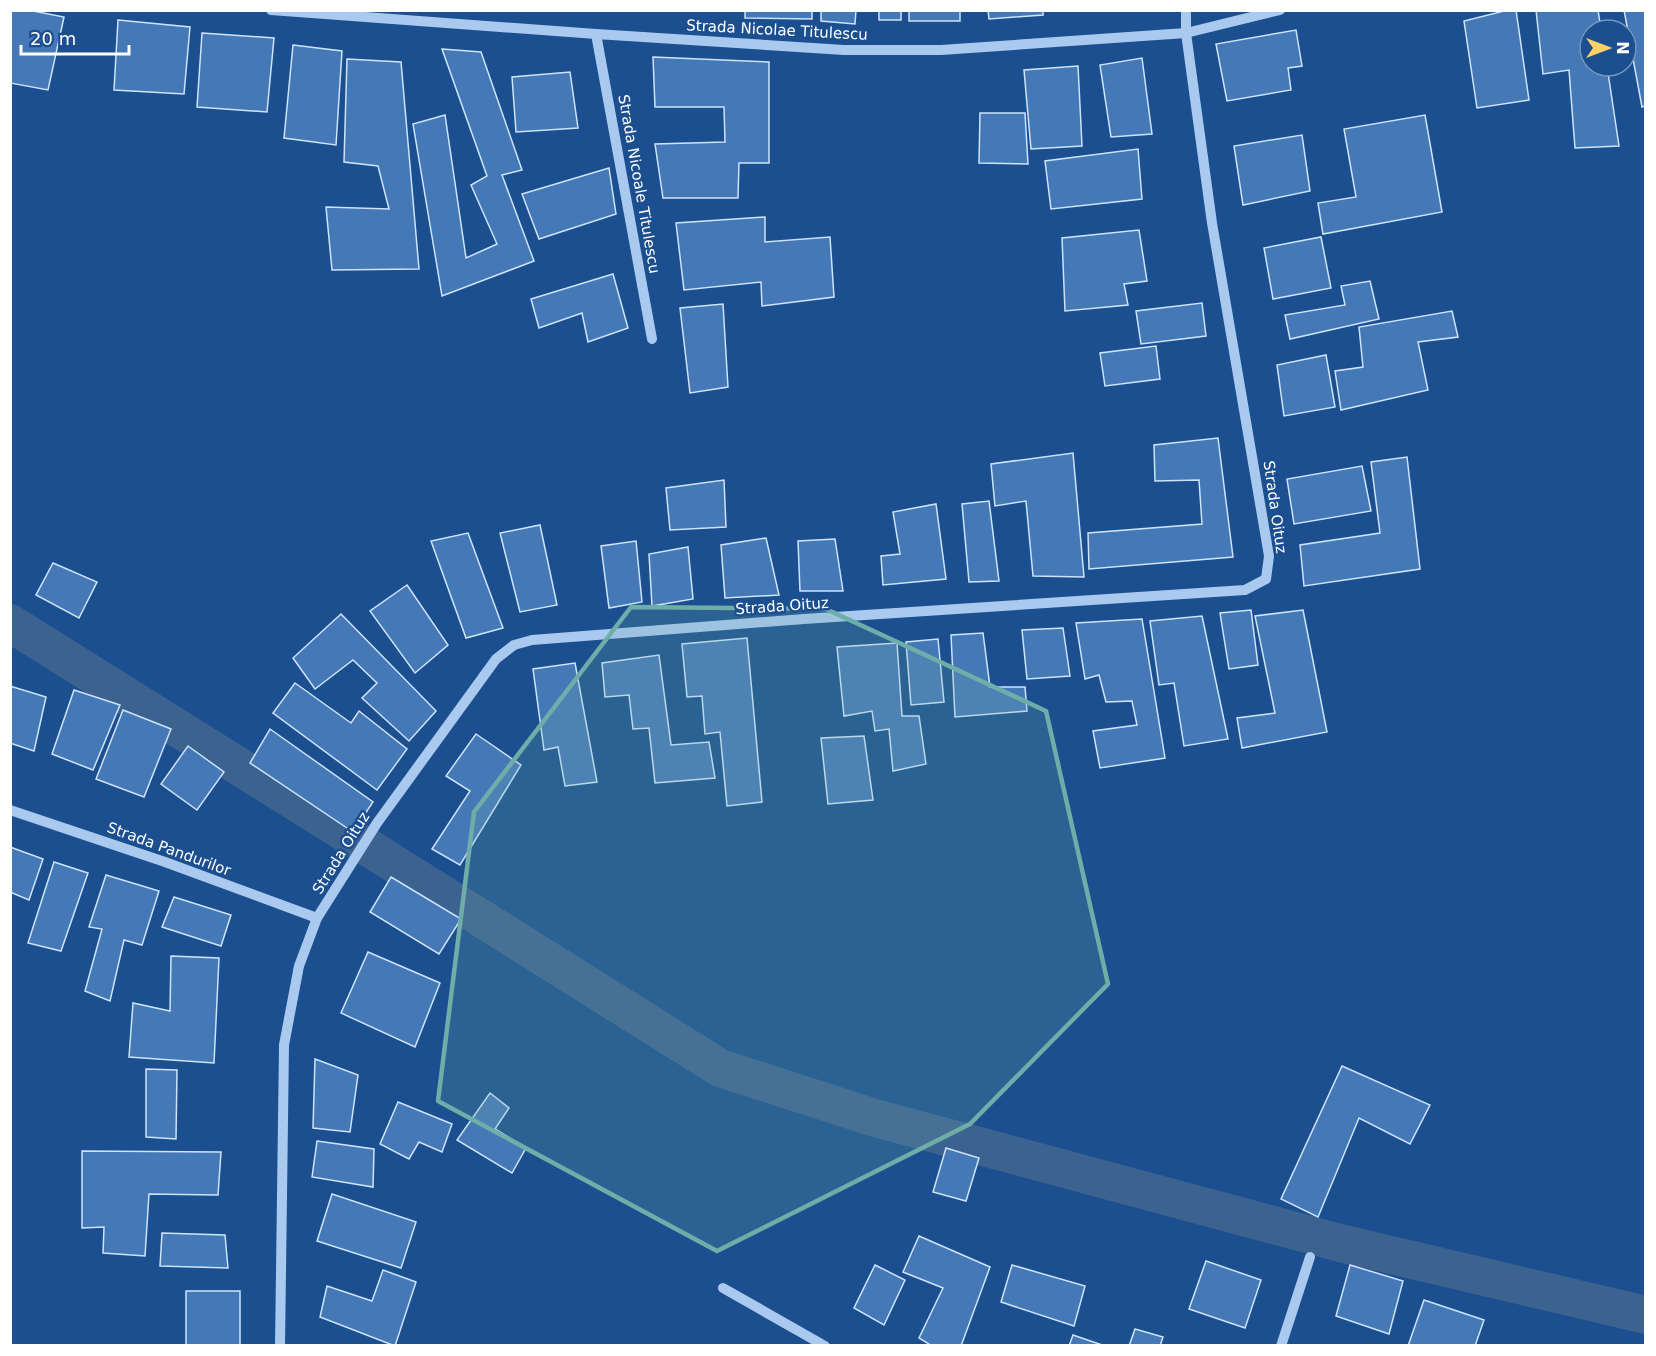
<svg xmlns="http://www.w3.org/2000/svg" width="1656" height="1356" font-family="'DejaVu Sans',sans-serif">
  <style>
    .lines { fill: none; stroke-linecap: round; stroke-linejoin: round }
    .canal { stroke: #3c6290; stroke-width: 38 }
    .building { fill: #4478b7; stroke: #cfe3fa; stroke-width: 1.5 }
    .minor { stroke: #a9c9ee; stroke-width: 10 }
    .marked { fill: #6fada8; fill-opacity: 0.2; stroke: #6fada8; stroke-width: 4.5; stroke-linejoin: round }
    .labels { text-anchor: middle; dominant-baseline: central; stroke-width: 5; stroke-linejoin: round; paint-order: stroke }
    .street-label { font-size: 15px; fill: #fff; stroke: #1b4f8f }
  </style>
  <rect width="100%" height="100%" fill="#1b4f8f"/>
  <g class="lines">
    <!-- canal -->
    <path class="canal" d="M10,623L720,1068L875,1118L1340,1243L1646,1315"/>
  </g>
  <!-- building -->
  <g class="building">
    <path d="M10,10H28L64,17L48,90L10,83Z"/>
    <path d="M745,10H812V19L745,18Z"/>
    <path d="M821,10H856L855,24L821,21Z"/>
    <rect x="879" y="10" width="22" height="10"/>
    <rect x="909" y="10" width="51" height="11"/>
    <path d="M988,10H1043V15L989,19Z"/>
    <path d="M1508,10H1516L1529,100L1477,108L1464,21Z"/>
    <path d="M1536,10H1598L1601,30H1590V66H1607L1619,146L1575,148L1569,70L1543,74Z"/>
    <path d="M1624,10H1646V106L1642,107Z"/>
    <path d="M118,20L190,27L184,94L114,90Z"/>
    <path d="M1296,30L1302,66L1288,68L1291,90L1227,101L1216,44Z"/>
    <path d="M202,33L274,38L267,112L197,107Z"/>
    <path d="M293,45L342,51L336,145L284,138Z"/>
    <path d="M442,49L481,52L522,170L502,175L534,261L442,296L413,124L445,115L466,258L497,244L471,185L487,176Z"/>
    <path d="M653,57L769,62V163H739L738,198H663L655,144L725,142L724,107H655Z"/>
    <path d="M1142,58L1152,134L1111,137L1100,65Z"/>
    <path d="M347,59L401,62L419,269L332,270L326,207L389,209L378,166L344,162Z"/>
    <path d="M1078,66L1082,146L1031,149L1024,70Z"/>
    <path d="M570,72L578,128L516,132L512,77Z"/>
    <path d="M980,113H1025L1028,164L979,163Z"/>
    <path d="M1425,115L1442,212L1323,234L1318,203L1356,197L1344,129Z"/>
    <path d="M1302,135L1310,191L1243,205L1234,146Z"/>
    <path d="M1138,149L1142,199L1051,209L1045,161Z"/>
    <path d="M609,168L616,214L539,239L522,194Z"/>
    <path d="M765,217V242L830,237L834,297L762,306L761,282L684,290L676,223Z"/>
    <path d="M1139,230L1147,281L1124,284L1128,305L1065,311L1062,238Z"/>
    <path d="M1321,237L1331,288L1273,299L1264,248Z"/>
    <path d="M613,274L628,328L588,342L582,313L539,328L531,299Z"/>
    <path d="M1370,281L1379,319L1290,339L1285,315L1345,305L1341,286Z"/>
    <path d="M1202,303L1206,336L1141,344L1136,311Z"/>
    <path d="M723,304L728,387L690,393L680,308Z"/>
    <path d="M1452,311L1458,337L1418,342L1428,390L1341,410L1335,371L1363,367L1359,327Z"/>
    <path d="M1156,346L1160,379L1105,386L1100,353Z"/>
    <path d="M1326,355L1335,407L1284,416L1277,365Z"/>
    <path d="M1218,438L1233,557L1089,569L1088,533L1202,524L1199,480L1155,481L1154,445Z"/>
    <path d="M1073,453L1084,577L1033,576L1026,501L995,506L991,464Z"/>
    <path d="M1407,457L1420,569L1304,586L1300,545L1380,533L1371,462Z"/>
    <path d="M1362,466L1371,511L1294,524L1287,479Z"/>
    <path d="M724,480L726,527L670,530L666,488Z"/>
    <path d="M989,501L999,581L969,582L962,504Z"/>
    <path d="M936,504L946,579L883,585L881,556L900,554L893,512Z"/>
    <path d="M540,525L557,605L520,612L500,533Z"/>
    <path d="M468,533L503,628L466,638L431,541Z"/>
    <path d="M766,538L779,595L725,598L721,545Z"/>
    <path d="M835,539L843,591H800L798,541Z"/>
    <path d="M636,541L642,602L609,608L601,546Z"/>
    <path d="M688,547L693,599L652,606L649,554Z"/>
    <path d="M53,563L97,582L79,618L36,595Z"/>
    <path d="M407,585L448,645L415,673L370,611Z"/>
    <path d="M1251,610L1258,665L1229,669L1220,613Z"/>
    <path d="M1303,610L1327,732L1242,748L1237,718L1275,713L1255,616Z"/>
    <path d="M341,614L436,711L409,741L362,698L377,683L353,660L315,689L293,658Z"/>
    <path d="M1202,616L1228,739L1184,746L1174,683L1159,685L1150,621Z"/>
    <path d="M1142,619L1165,758L1100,768L1093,731L1137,725L1132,701L1106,702L1099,675L1085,679L1076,623Z"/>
    <path d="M1063,628L1070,676L1027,679L1022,630Z"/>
    <path d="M983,633L990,687H1025L1027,711L955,717L951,635Z"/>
    <path d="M747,638L762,802L727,806L720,732L705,734L702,696L687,697L682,644Z"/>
    <path d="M938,639L944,702L911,705L906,642Z"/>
    <path d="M897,643L902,716H919L926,764L893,771L889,729L875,731L872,711L844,716L837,647Z"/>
    <path d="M659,655L671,745L709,742L715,778L655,783L649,728L633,729L629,695L605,697L602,663Z"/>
    <path d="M575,663L597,782L565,786L558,747L544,750L533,669Z"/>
    <path d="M295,683L351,723L359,711L407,749L377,790L273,713Z"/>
    <path d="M10,686L46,697L34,751L10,743Z"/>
    <path d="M74,690L120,705L93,770L52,754Z"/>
    <path d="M123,710L171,729L144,797L96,779Z"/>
    <path d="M270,729L373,802L353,832L250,763Z"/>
    <path d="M476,734L521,765L460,865L432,849L470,791L446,776Z"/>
    <path d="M864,736L873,800L828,804L821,738Z"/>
    <path d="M188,746L224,772L197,810L161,784Z"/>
    <path d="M10,847L43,859L29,900L10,892Z"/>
    <path d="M54,862L88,873L61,951L28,943Z"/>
    <path d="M106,875L159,891L142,945L124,940L110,1001L85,991L102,929L89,927Z"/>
    <path d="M391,877L461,919L439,954L370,912Z"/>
    <path d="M174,897L231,915L221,946L162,927Z"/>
    <path d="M368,952L440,983L415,1047L341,1013Z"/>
    <path d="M171,956L219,958L214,1063L129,1057L133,1003L170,1011Z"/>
    <path d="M315,1059L358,1075L350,1132L313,1128Z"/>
    <path d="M1342,1066L1430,1105L1410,1144L1359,1118L1318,1217L1281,1199Z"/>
    <path d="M146,1069L177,1070L176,1139L146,1137Z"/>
    <path d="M490,1093L509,1108L495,1129L526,1148L512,1173L457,1140Z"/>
    <path d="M398,1102L452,1124L442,1152L419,1142L409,1159L380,1144Z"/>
    <path d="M317,1141L374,1149L373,1187L312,1177Z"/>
    <path d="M946,1148L979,1158L966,1201L933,1192Z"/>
    <path d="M82,1151L221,1152L218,1195L149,1194L145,1256L103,1253L104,1227L82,1228Z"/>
    <path d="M332,1194L416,1222L401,1268L317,1241Z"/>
    <path d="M162,1233L225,1235L228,1268L160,1266Z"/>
    <path d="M919,1236L990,1267L961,1346H932L919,1338L943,1288L903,1272Z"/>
    <path d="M1206,1261L1261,1280L1245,1328L1189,1309Z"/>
    <path d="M875,1265L905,1280L884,1325L854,1308Z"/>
    <path d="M1012,1265L1085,1286L1074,1326L1001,1302Z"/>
    <path d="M1350,1265L1403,1281L1389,1334L1336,1316Z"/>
    <path d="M383,1270L416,1282L395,1346L320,1317L327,1286L372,1301Z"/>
    <rect x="186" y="1291" width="54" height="55"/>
    <path d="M1424,1300L1484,1320L1475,1346H1408Z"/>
    <path d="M1135,1329L1163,1337L1160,1346H1129Z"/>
    <path d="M1073,1335L1105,1346H1069Z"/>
  </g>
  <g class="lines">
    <!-- minor -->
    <g class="minor">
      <path d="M271,10L596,34L844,50H941L1186,33L1280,10"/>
      <path d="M596,34L652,339"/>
      <path d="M10,810L165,862L317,918"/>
      <path d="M723,1288L825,1346"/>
      <path d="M280,1346L284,1045L299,966L317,918L377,823L496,659L514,645L532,640L804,619L1245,590L1266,579L1269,556L1212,223L1186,33V10"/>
      <path d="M1281,1346L1310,1257"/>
    </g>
  </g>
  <!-- marked area -->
  <path class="marked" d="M631,607L826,609L1046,711L1108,984L970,1124L717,1251L438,1101L474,812Z"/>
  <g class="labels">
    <!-- street labels -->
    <g class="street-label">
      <text transform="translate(777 30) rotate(3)">Strada Nicolae Titulescu</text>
      <text transform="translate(639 184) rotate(80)">Strada Nicoale Titulescu</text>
      <text transform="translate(1275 507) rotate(82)">Strada Oituz</text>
      <text transform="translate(782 606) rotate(-4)">Strada Oituz</text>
      <text transform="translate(169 849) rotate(20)">Strada Pandurilor</text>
      <text transform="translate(341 853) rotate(-58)">Strada Oituz</text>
    </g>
  </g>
  <!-- border -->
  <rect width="1656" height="1356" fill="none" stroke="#ffffff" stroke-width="24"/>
  <!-- north arrow -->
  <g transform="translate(1608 48) rotate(90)"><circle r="28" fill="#1b4f8f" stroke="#7695bc" stroke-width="1.5"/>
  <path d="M0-4.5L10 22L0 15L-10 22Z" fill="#ffd166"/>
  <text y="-9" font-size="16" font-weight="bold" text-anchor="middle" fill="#ffffff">N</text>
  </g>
  <!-- scale -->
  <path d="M21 45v9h108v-9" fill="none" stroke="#ffffff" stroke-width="3"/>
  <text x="30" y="45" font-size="18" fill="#ffffff" stroke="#1b4f8f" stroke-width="4.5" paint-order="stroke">20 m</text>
</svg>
